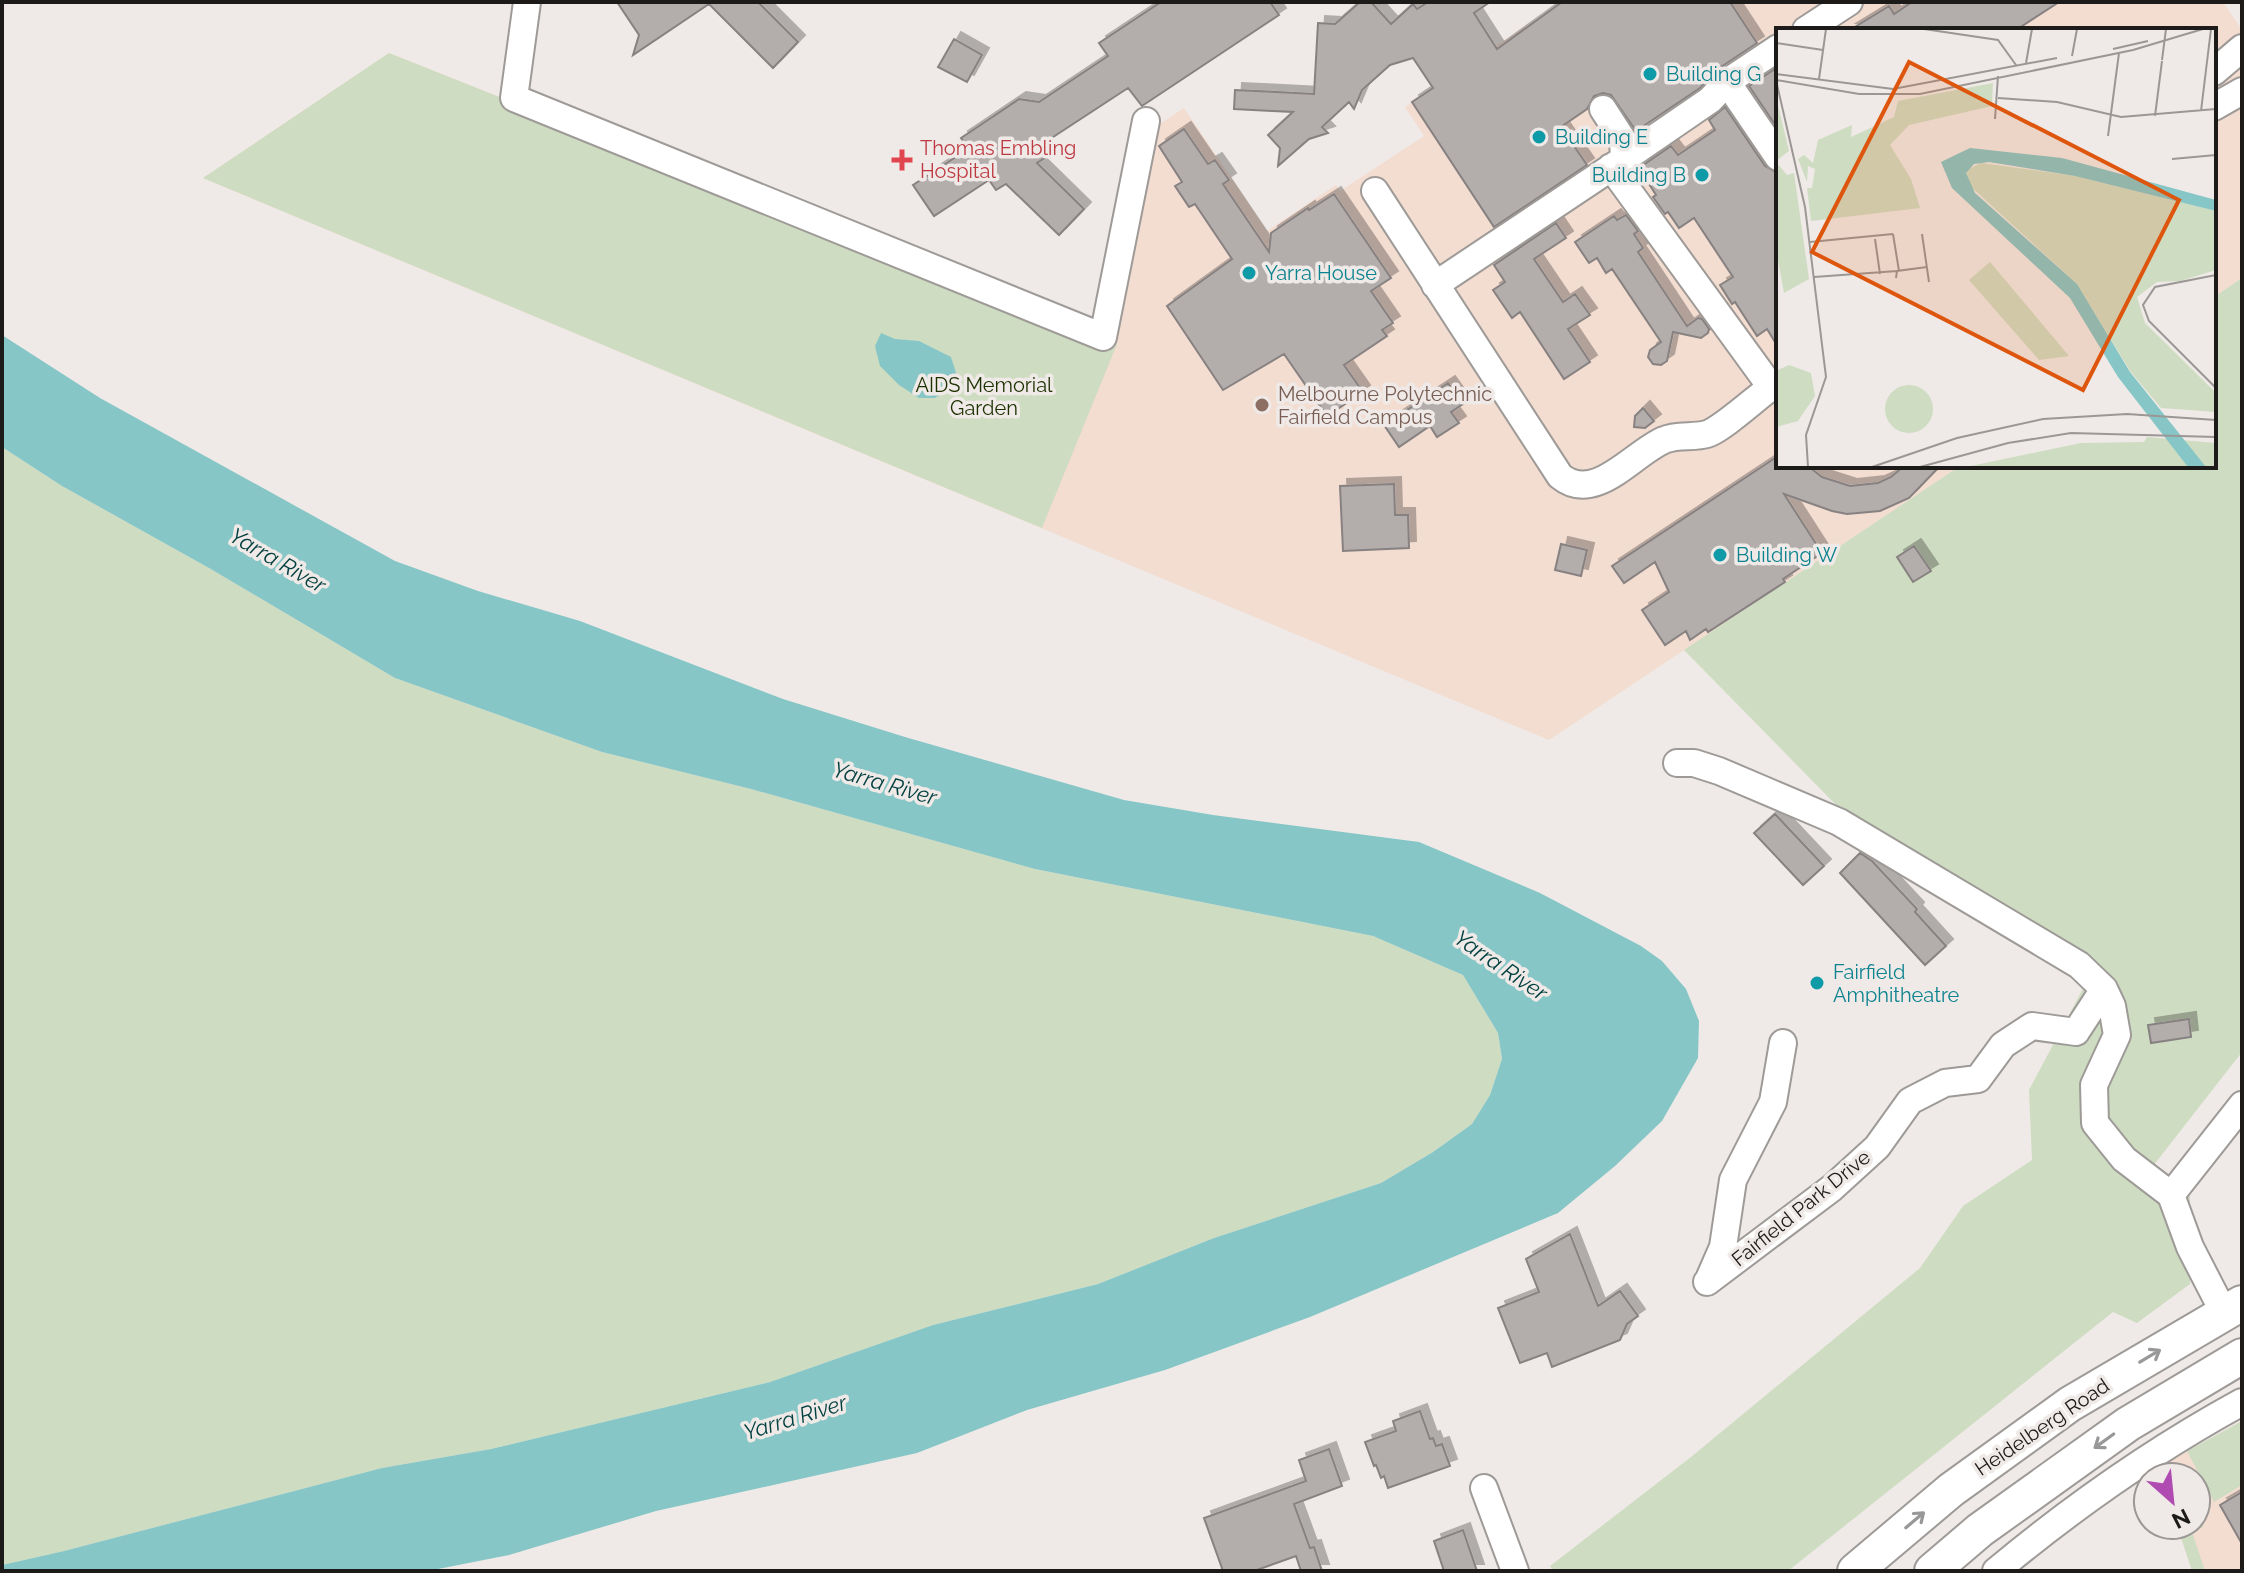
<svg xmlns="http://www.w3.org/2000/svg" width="2244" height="1573" viewBox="0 0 2244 1573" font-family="Raleway,sans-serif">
<defs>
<filter id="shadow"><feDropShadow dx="7" dy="-7" stdDeviation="0" flood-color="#0004"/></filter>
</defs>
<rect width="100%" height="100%" fill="#efeae7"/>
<path fill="#f3dcd0" d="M1562,2H2223L2242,30V278L2214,297V30H1778V466H1960L1549,740L203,178L389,53L1117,343L1151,130L1184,108L1267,231L1336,185L1340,191L1424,136L1405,107Z
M2242,1421V1571H2192L2177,1525H2196V1477H2161L2158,1468Z"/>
<path fill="#cedcc1" d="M389,53L1117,344L1042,528L203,178Z
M2242,278V1052L2153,1166L2190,1196V1284L2137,1323L2113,1312L1788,1571H1553L1550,1566L1691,1457L1920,1268L1963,1206L2032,1160L2029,1090L2095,966L1841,810L1684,650L1960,466H2214V297Z
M2,447L62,486L209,568L395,678L602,752L751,789L1035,869L1373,936L1463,975L1498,1033L1502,1060L1490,1095L1472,1124L1433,1152L1381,1183L1214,1238L1098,1284L933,1325L770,1382L491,1449L382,1468L64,1551L2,1565Z
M2242,1421V1485L2214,1502L2187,1451Z
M2196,1514L2203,1527L2192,1532L2205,1571H2192L2177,1525H2196Z"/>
<path fill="#86c6c6" d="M881,333L895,339L919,341L951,357L957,376L952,388L935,398H919L899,385L880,366L875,346Z
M2,335L100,398L395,561L478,591L580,621L783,699L905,737L1124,800L1213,815L1419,842L1540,893L1641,946L1662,961L1686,989L1699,1021L1698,1058L1662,1121L1615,1166L1558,1213L1310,1317L1165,1370L1027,1410L917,1453L656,1511L509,1555L428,1571H2V1565L64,1551L382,1468L491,1449L770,1382L933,1325L1098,1284L1214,1238L1381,1183L1433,1152L1472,1124L1490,1095L1502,1059L1498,1033L1463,975L1373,936L1035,869L751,789L602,752L395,678L209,568L62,486L2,447Z"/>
<path fill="#b3aeac" stroke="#878281" stroke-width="2" filter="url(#shadow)" d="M617,2H758L798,42L773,68L709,4L633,55L639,35Z
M1161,2H1270L1279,15L1142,106L1128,88L1041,145L1048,156L1037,163L1084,209L1059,235L1006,184L996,190L989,180L934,216L913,185L968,149L961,138L1019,99L1039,102L1108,56L1099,43Z
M1360,2H1371L1391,24L1413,4L1417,9L1428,2H1490L1474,13L1497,49L1562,2H1730L1757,43L1718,69L1700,88L1636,131L1611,95L1603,93L1594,96L1587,109L1561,127L1587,165L1494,227L1412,102L1433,88L1413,58L1390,65L1362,90L1354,109L1349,102L1322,127L1328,133L1309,139L1278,166L1280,148L1268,135L1293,112L1234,109L1235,90L1314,94L1318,23L1335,24Z
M1912,2H2059L2016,30H1850L1889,6L1894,14Z
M954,39L982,55L967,82L938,67Z
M1775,69L1778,73V129L1749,86Z
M1725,107L1765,166L1778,173V347L1767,329L1757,336L1735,302L1732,304L1720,285L1733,277L1694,218L1679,228L1668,212L1665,214L1653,197L1656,195L1639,168L1671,146L1678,155L1715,130L1709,120Z
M1184,129L1208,164L1215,160L1229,180L1223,184L1269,252L1271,233L1308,208L1309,210L1334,194L1391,278L1371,291L1393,323L1382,330L1387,336L1344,365L1363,392L1327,416L1284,354L1223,390L1167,306L1232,259L1195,204L1189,207L1175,186L1182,182L1159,146Z
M1626,215L1638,231L1634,234L1643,248L1638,252L1687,326L1698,318L1702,319L1709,329L1708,333L1701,338L1673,332L1667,361L1661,365L1653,364L1648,357L1650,350L1661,342L1612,269L1606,273L1597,258L1589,263L1575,242L1614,216L1617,220Z
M1556,223L1566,238L1534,259L1563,302L1575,294L1590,315L1568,329L1590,362L1564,379L1520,312L1512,318L1493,290L1505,282L1494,265Z
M1448,383L1463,404L1451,412L1459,423L1437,437L1430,426L1399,447L1384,425Z
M1643,408L1654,421L1645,428L1634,427L1635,416Z
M1778,456V466H1808L1822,477L1850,486L1878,483L1891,477L1904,466H1940L1909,498L1880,511L1847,514L1832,511L1784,494L1822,553L1783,579L1785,582L1708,632L1706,629L1690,640L1686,631L1665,645L1642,610L1669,592L1655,562L1624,583L1612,566Z
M1394,484L1395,515H1408L1409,548L1343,551L1340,486Z
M1561,544L1587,550L1581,576L1555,570Z
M1914,546L1931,571L1913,582L1897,557Z
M1775,814L1824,866L1803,885L1754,833Z
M1860,853L1872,861L1917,909L1915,912L1946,946L1925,965L1840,873Z
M2189,1019L2191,1037L2151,1043L2148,1025Z
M1570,1234L1598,1306L1620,1291L1638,1316L1627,1324L1620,1340L1552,1367L1547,1353L1520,1363L1498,1308L1539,1292L1526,1259Z
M1420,1411L1430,1439L1433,1438L1436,1446L1442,1444L1450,1466L1388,1488L1384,1476L1381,1478L1376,1465L1374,1466L1365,1442L1396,1431L1393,1421Z
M1329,1449L1342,1486L1294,1504L1310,1548L1314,1547L1322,1571H1301L1296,1556L1254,1571H1223L1204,1518L1306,1481L1299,1460Z
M2242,1492V1544L2220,1505Z
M1463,1530L1477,1571H1444L1434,1541Z"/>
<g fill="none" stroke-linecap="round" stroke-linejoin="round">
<g stroke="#9e9a97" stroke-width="30">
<path id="minor" d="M527,2L514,98L1103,337L1146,121
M1806,30L1849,2
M2214,72L2242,48
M1727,82L1778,157
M2214,107L2242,91
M1624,159L1710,100L1727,82L1778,48
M1611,167L1771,387
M1375,191L1560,476C1595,505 1633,453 1664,440C1677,434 1694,438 1707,434C1723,429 1760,394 1778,382
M1435,285L1624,159L1623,140L1603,109
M1677,763H1694L1719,771L1839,822L2079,965L2104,989L2112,1006L2117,1035L2094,1085L2095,1123L2124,1159L2171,1195L2190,1247L2224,1313
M2076,1032L2104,989
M2171,1195L2242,1105
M1709,1279L1723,1247L1733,1180L1773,1102L1783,1043
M1707,1282L1832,1188L1877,1147L1910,1101L1945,1083L1978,1079L2003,1045L2032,1026L2076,1032
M1484,1488L1515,1571
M1996,1571C2073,1507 2154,1450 2242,1402"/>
</g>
<g stroke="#9e9a97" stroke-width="38">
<path id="major" d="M1855,1571L1951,1490L2070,1404L2242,1303
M1932,1571L1980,1530L2128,1424L2242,1356"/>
</g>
<use href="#minor" stroke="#fff" stroke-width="26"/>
<use href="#major" stroke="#fff" stroke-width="34"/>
</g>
<defs><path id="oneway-shaft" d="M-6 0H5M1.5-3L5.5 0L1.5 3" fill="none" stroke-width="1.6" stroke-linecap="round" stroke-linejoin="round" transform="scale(2)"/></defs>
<g stroke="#999898">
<use href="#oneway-shaft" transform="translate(2150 1356) rotate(-31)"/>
<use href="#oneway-shaft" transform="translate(2104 1441) rotate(144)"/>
<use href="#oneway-shaft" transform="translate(1915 1520) rotate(-40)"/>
</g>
<g fill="#0f9aa8" stroke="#efeae7" stroke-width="3">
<circle cx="1650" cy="74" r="8"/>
<circle cx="1539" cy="137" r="8"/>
<circle cx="1702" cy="175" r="8"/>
<circle cx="1249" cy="273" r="8"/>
<circle cx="1720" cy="555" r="8"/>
<circle cx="1817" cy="983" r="8"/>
</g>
<path fill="#e0444e" stroke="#efeae7" stroke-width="3" d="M898 148h8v8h8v8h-8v8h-8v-8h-8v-8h8z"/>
<circle fill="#8d6e63" stroke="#efeae7" stroke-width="3" cx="1262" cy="405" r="8"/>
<g text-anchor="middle" stroke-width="7" stroke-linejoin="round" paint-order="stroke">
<g font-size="20" fill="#0d838f" stroke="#efeae7" text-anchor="start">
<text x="1666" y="81">Building G</text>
<text x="1555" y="144">Building E</text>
<text x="1686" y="182" text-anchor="end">Building B</text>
<text x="1265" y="280">Yarra House</text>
<text x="1736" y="562">Building W</text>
<text x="1833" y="979">Fairfield<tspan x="1833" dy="23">Amphitheatre</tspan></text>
</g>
<g font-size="20" fill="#be3a42" stroke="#efeae7" text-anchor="start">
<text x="920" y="155">Thomas Embling<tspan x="920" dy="23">Hospital</tspan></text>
</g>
<g font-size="20" fill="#1d3100" stroke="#efeae7">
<text x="984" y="392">AIDS Memorial<tspan x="984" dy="23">Garden</tspan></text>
</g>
<g font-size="20" fill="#785e54" stroke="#efeae7" text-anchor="start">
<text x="1278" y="401">Melbourne Polytechnic<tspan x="1278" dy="23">Fairfield Campus</tspan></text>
</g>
<g font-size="20" fill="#1d1b1a" stroke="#efeae7">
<text transform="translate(1801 1208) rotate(-39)" y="7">Fairfield Park Drive</text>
<text transform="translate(2042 1427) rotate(-34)" y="7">Heidelberg Road</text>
</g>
<g font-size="22" font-style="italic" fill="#003f3f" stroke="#efeae7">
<text transform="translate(278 560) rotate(30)" y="8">Yarra River</text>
<text transform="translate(885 783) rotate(16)" y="8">Yarra River</text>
<text transform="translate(1501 965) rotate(34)" y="8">Yarra River</text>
<text transform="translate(795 1417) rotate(-17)" y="8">Yarra River</text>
</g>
</g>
<g transform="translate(1776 28)">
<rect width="440" height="440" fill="#efeae7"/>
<path d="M217,55L216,78L133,97L114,117L135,151L144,180L35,193L31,160H36L39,141L32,138L31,154L22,131L28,127L37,135L42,112L76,97L75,109L118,89L122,73ZM0,69L13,123L0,133ZM0,134L11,147L18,145L33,251L8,265L0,222ZM205,135L299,148L440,183V242L404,253L381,254L361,269L369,295L439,364L440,384L385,380L354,343L301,256L190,154L191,142ZM214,234L293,328L263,332L193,252ZM13,337L35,345L39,368L22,393L0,399V343ZM109 381a24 24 0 1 1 48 0a24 24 0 1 1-48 0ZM371,409L440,415V439H190L305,415L368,414Z" fill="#cedcc1"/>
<path d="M194,120L286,130L440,172V183L299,148L213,134L198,136L190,145L199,165L301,256L354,344L430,439H412L342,349L294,270L176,160L165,134Z" fill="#86c6c6"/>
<path fill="none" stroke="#9b9795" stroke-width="2" d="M148,1L222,12L240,37M0,15L47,22M337,21L372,13M296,28L301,1M386,32L390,1M250,35L256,1M0,46L117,61L281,30M43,51L50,1M0,52L29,179L50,349L30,407L32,439M0,52L83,66H144L357,22L427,1M222,70L281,74L345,89L440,81M425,83L435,1M379,88L386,33M219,91L222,48M332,108L343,25M396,131L440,127M117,206L123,243M146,206L153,254M99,211L104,246M34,214L117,206M440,247L379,259L367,277L373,293L440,360M38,249L121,243M120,250L121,243L151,239M96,439L181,410L267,391L351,386L440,392M144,439L232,415L295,405L440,409"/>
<path fill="#de560d" fill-opacity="0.15" stroke="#de560d" stroke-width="4" d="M133,34L403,172L307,362L36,224Z"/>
<rect width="440" height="440" fill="none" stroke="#1d1b1a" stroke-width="4"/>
</g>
<rect width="2244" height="1573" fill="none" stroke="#1d1b1a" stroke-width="8"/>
<g transform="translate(2172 1501) rotate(153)"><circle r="38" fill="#efeae7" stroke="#9b9795" stroke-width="2"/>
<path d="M0-6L14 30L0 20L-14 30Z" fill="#b04bb1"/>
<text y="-12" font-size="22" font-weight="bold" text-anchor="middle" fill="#1d1b1a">N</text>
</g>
</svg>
